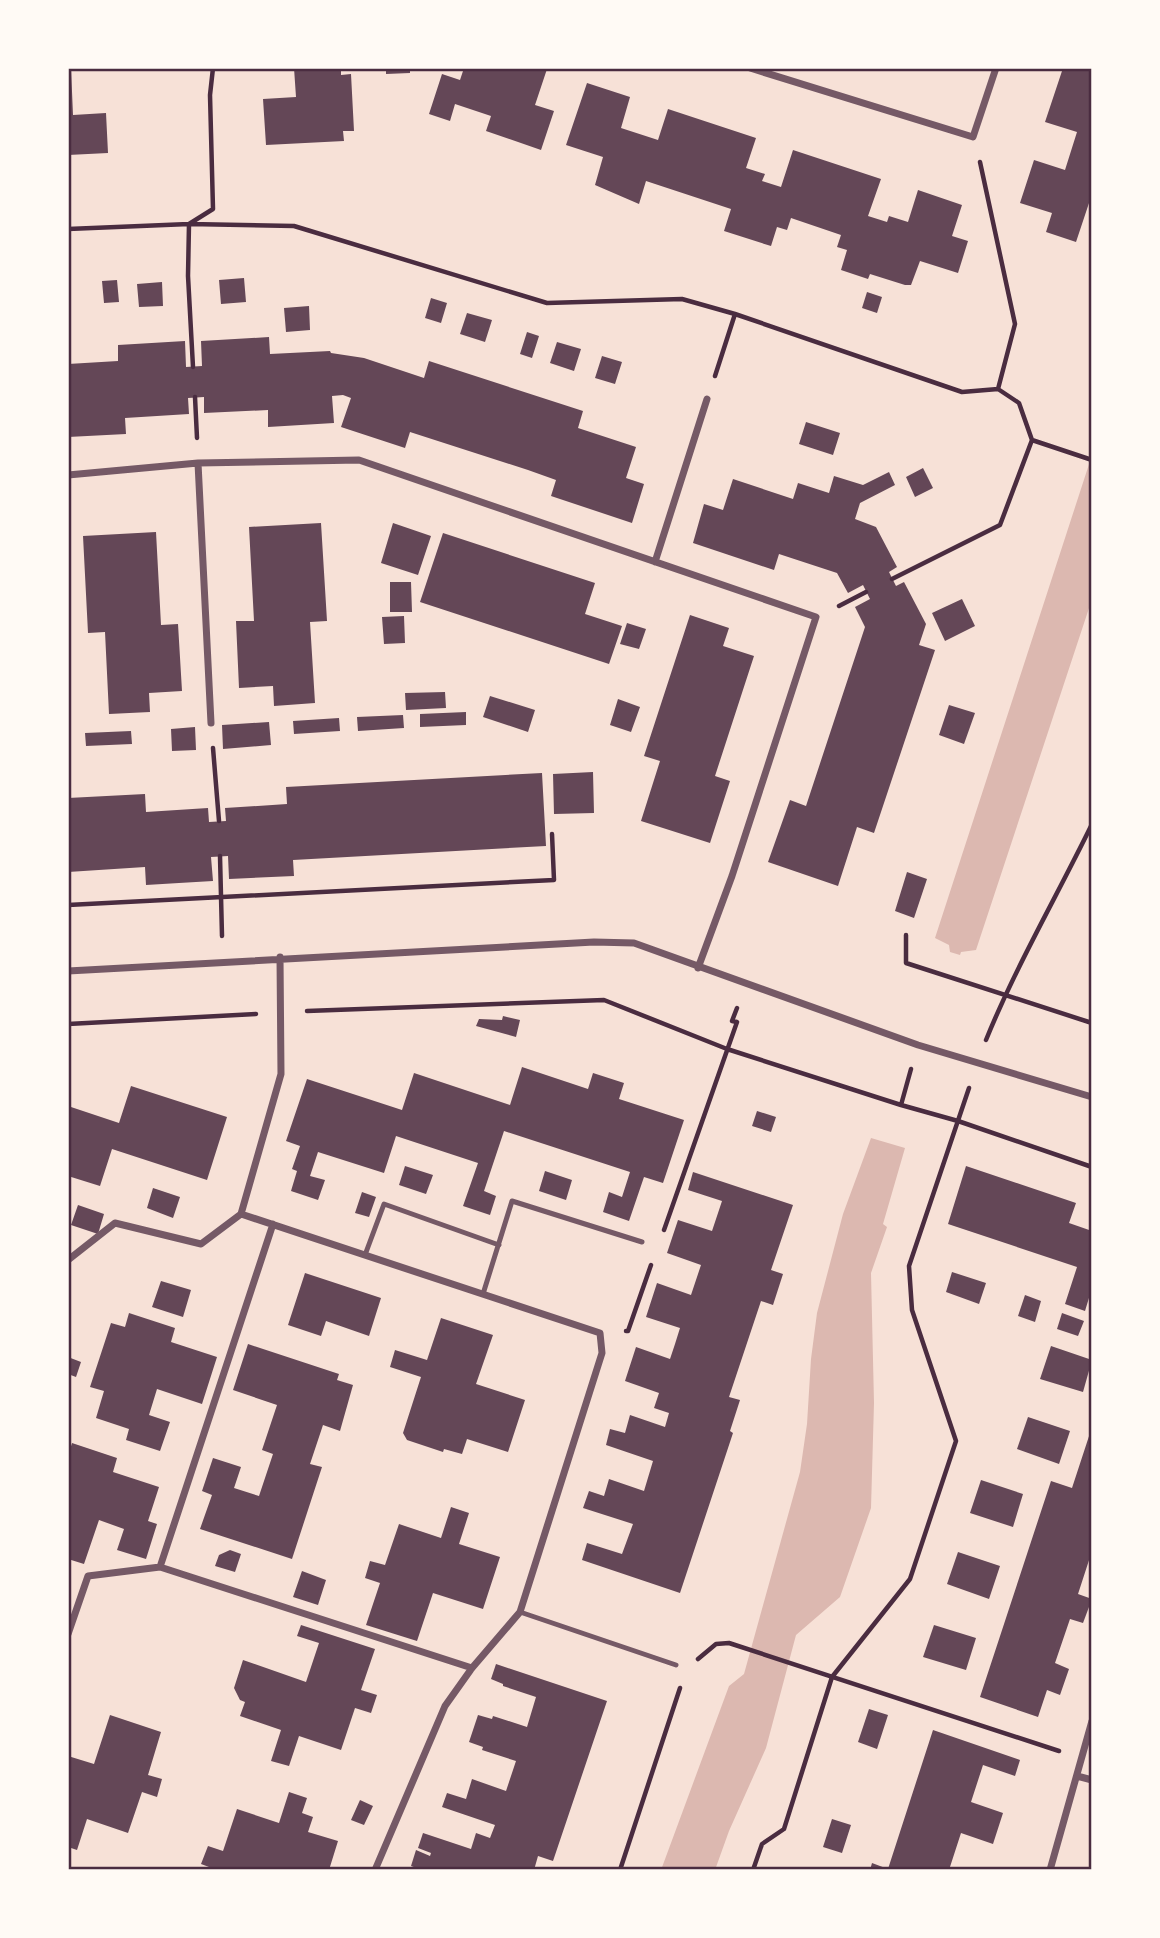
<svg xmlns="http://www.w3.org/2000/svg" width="1160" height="1938" viewBox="0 0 1160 1938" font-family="Bitter,serif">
<rect width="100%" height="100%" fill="#f7e1d7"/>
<path fill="#dcb8b0" d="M1092,455V599L976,950L961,952L960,955L950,952L949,945L935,938Z
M871,1138L905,1148L883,1224L887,1227L871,1273L874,1403L871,1508L840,1597L796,1635L766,1748L729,1831L715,1870H661L729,1686L744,1674L800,1472L807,1424L811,1359L817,1313L843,1214Z"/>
<path fill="#644757" d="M68,68H71L73,115L106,113L108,153L68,155Z
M294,68H341V75L351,74L354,131H343L344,141L266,145L263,99L296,97Z
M386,68H410V73L386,74Z
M464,68L547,69L535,105L554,111L541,150L486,131L491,116L455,104L450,121L429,114L442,74L460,80Z
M1063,68H1092V194L1076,242L1046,232L1052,213L1020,203L1034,160L1065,170L1077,132L1045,122Z
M587,83L630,97L621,128L658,140L668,109L756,138L746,168L765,174L762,181L781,187L793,150L881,179L868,216L887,222L889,216L908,222L918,190L962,205L952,236L968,241L958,273L920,261L911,285H905L870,274L868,279L841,270L847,250L837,247L841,235L791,218L787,230L777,227L771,246L724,231L731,209L646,181L639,204L595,185L603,157L566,145Z
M244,278L246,302L221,304L219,280Z
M117,280L119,302L104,303L102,281Z
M162,282L163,306L139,307L137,284Z
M867,292L882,297L877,313L862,308Z
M431,298L447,303L441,323L425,318Z
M309,306L310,330L286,332L284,308Z
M467,313L492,320L485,342L460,334Z
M527,332L539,336L532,358L520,354Z
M269,337L270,354L330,351L331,353L364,358L424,378L429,361L583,411L578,428L636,447L626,478L644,484L632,523L551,496L556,480L528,470L410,432L405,448L341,427L351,398L343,395L332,396L334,423L268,427V410L204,413V397L188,398L189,414L125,418L126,434L68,437V364L118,361V345L185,341L186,367L202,366L201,341Z
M557,342L581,349L574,371L550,363Z
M602,356L622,362L615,384L595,378Z
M806,422L840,433L833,455L799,444Z
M923,468L933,488L915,497L906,477Z
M889,472L895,485L860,503L855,519L876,527L897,567L889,572L896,586L904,582L926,624L919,645L935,650L874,833L857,827L838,886L768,862L790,800L806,806L865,627L855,607L870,599L863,585L848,593L837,573L779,554L774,570L693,543L704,504L723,510L733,479L793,499L798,483L829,493L834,476L863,485Z
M321,523L327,621L310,622L315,703L274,706L273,686L239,688L236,621H254L249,527Z
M393,523L431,536L418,575L381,563Z
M156,532L161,625L178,624L182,691L149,693L150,712L109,714L105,632L88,633L83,536Z
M443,533L595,583L585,614L622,626L609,664L420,602Z
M390,582H411L412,612H390Z
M962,599L975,626L945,641L932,613Z
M690,615L729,628L723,646L754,656L715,776L730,781L710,843L641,821L660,761L644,756Z
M404,616L405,643L384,644L382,617Z
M627,623L646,629L639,649L620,644Z
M445,692L446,708L406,710L405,693Z
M490,696L535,710L528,732L483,717Z
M618,699L640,707L631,732L610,725Z
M949,705L975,713L964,744L939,735Z
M466,712V725L420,727V714Z
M403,715L404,728L358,731L357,717Z
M339,718L340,731L294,734L293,721Z
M269,722L271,745L223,749L222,725Z
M195,727L196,750L172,751L171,729Z
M131,731L132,744L86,746L85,733Z
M593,772L594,813L554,814L553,774Z
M542,773L546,846L293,860L294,876L229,879L228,856L211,857L213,881L179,883L146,885L145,867L68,872V798L145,794L146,812L208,808L209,822L226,821L225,808L287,804L286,787Z
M907,872L927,879L914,918L895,911Z
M503,1016L520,1020L516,1037L476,1026L479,1019L502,1020Z
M522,1067L588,1089L593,1073L624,1083L619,1099L684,1120L663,1183L644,1177L629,1221L603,1212L609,1192L622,1197L630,1172L504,1131L484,1191L496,1196L490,1215L463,1206L478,1163L396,1136L384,1173L318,1152L310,1176L325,1180L318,1200L291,1191L297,1171L292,1169L300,1146L286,1141L307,1079L402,1110L414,1073L510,1105Z
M131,1086L227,1117L207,1180L112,1149L100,1186L68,1176V1106L119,1123Z
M757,1111L776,1117L771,1132L752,1126Z
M405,1166L433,1175L426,1194L399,1185Z
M966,1166L1076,1203L1069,1223L1092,1231V1288L1085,1311L1065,1304L1077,1267L948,1224Z
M545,1171L572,1180L566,1200L539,1191Z
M693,1172L793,1205L771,1270L783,1274L773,1305L761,1301L729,1397L740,1400L730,1431L733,1433L680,1593L582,1560L587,1543L622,1554L633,1524L583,1508L589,1491L604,1496L609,1479L644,1491L653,1461L606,1445L610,1429L625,1433L630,1415L665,1427L669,1413L654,1408L659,1393L625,1381L636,1347L670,1359L675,1344L680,1328L646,1317L657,1283L691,1295L701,1265L667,1253L678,1220L712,1231L722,1201L688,1190Z
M153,1188L180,1197L173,1218L147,1208Z
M362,1192L376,1197L369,1217L355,1213Z
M78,1205L104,1214L98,1234L71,1225Z
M952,1272L986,1283L979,1304L946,1292Z
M305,1273L381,1298L369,1336L326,1321L321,1336L288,1325Z
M161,1281L191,1290L183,1317L152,1307Z
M1025,1295L1041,1301L1035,1322L1018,1316Z
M129,1313L175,1328L171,1342L217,1357L202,1404L157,1389L149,1415L170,1422L160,1451L126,1440L129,1429L96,1418L104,1391L90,1387L111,1323L125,1327Z
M1062,1313L1084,1321L1078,1336L1057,1329Z
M441,1318L493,1335L476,1384L525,1400L508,1452L467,1439L462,1454L444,1449L443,1452L407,1440L403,1433L421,1377L390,1367L395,1350L427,1360Z
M248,1344L339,1374L337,1380L353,1385L340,1431L323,1425L310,1464L322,1467L292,1559L200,1529L212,1495L202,1491L213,1458L241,1467L234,1488L259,1496L273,1454L262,1450L277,1405L233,1390Z
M1051,1346L1092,1360L1083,1392L1040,1379Z
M68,1357L81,1362L76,1377L68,1374Z
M1028,1417L1070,1431L1059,1464L1017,1449Z
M1091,1430L1092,1551L1078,1594L1092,1599L1083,1623L1070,1619L1055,1663L1069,1669L1060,1695L1047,1690L1038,1717L980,1697L1051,1481L1072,1488Z
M72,1443L117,1458L113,1472L159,1487L148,1521L157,1524L146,1559L117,1550L124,1529L99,1520L84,1564L68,1559V1456Z
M981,1480L1023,1494L1013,1527L970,1513Z
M451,1507L469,1513L459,1544L500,1557L483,1609L433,1593L417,1641L366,1625L380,1583L365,1578L370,1561L385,1565L399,1524L441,1538Z
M230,1550L241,1554L235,1572L215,1566L219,1555Z
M958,1552L1000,1566L989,1599L947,1584Z
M302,1571L326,1580L318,1605L293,1597Z
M301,1625L375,1649L361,1690L377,1695L371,1713L355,1708L341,1750L299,1736L289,1766L271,1761L281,1730L240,1716L245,1702L240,1700L234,1688L243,1660L306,1682L319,1643L297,1636Z
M934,1625L976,1638L966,1670L923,1657Z
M496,1664L607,1701L553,1861L538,1856L534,1870H422L411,1866L416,1850L430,1856L431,1853L418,1848L423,1833L471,1849L476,1833L490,1838L495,1825L442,1807L447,1793L466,1799L472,1779L506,1791L516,1761L482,1750L483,1747L469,1742L478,1715L492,1719L493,1716L527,1727L536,1697L503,1686V1684L491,1679Z
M869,1709L888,1715L877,1749L858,1742Z
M110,1715L161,1732L148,1775L162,1779L157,1797L142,1792L128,1833L87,1819L77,1850L68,1847V1756L94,1764Z
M933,1730L1020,1760L1015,1776L983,1765L971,1802L1003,1813L993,1844L961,1833L949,1870H870L872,1863L888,1869Z
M289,1792L307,1798L302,1813L313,1817L308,1832L338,1841L329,1870H217L201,1864L208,1846L223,1851L237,1809L279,1823Z
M360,1800L373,1806L364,1825L351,1820Z
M832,1819L851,1825L842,1853L823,1847Z"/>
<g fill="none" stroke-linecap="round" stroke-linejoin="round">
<path stroke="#4a2c40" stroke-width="4.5" d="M980,162L1015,324L998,389
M68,229L189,224L294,226L547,303L682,299L735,314L962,392L998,389L1019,403L1032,440L1092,460
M193,367L188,276L189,224L213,209L210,95L213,68
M715,376L735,314
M195,397L197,438
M892,579L1000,525L1032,440
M839,606L866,592
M213,748L219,821
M220,856L222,936
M68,905L554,880L552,834
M906,935V963L1092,1023
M307,1011L604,1000L727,1049L901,1105L958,1121L1092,1167
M68,1024L256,1014
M986,1040C1016,966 1057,896 1092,824
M901,1105L911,1069
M664,1230L737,1022L732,1021L737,1008
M626,1331H628L651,1265
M698,1659L716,1644L729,1643L1059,1751
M620,1870L680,1688
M753,1870L762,1844L784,1829L832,1677L910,1579L956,1441L912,1310L909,1266L969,1088"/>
<path stroke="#755966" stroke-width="5" d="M365,1255L384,1204L499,1245
M483,1294L512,1201L642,1242
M520,1612L676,1665"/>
<path stroke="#755966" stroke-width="7" d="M750,68L973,137L996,68
M198,463L211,723
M68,475L198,463L359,460L816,617L732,876L698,968
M655,562L707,399
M280,957L281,1074L241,1214L600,1333L602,1353L520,1612L472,1668L445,1706L375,1870
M68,971L594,942L634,943L918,1045L1092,1097
M68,1260L115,1223L201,1244L241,1214
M160,1567L472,1668
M68,1634L88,1576L160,1567L273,1224
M1077,1776L1092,1780
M1050,1870L1092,1721"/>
</g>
<rect width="1160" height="1938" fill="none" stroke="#fffaf5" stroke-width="140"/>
<rect x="70" y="70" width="1020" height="1798" fill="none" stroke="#4a2c40" stroke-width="2.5"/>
</svg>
